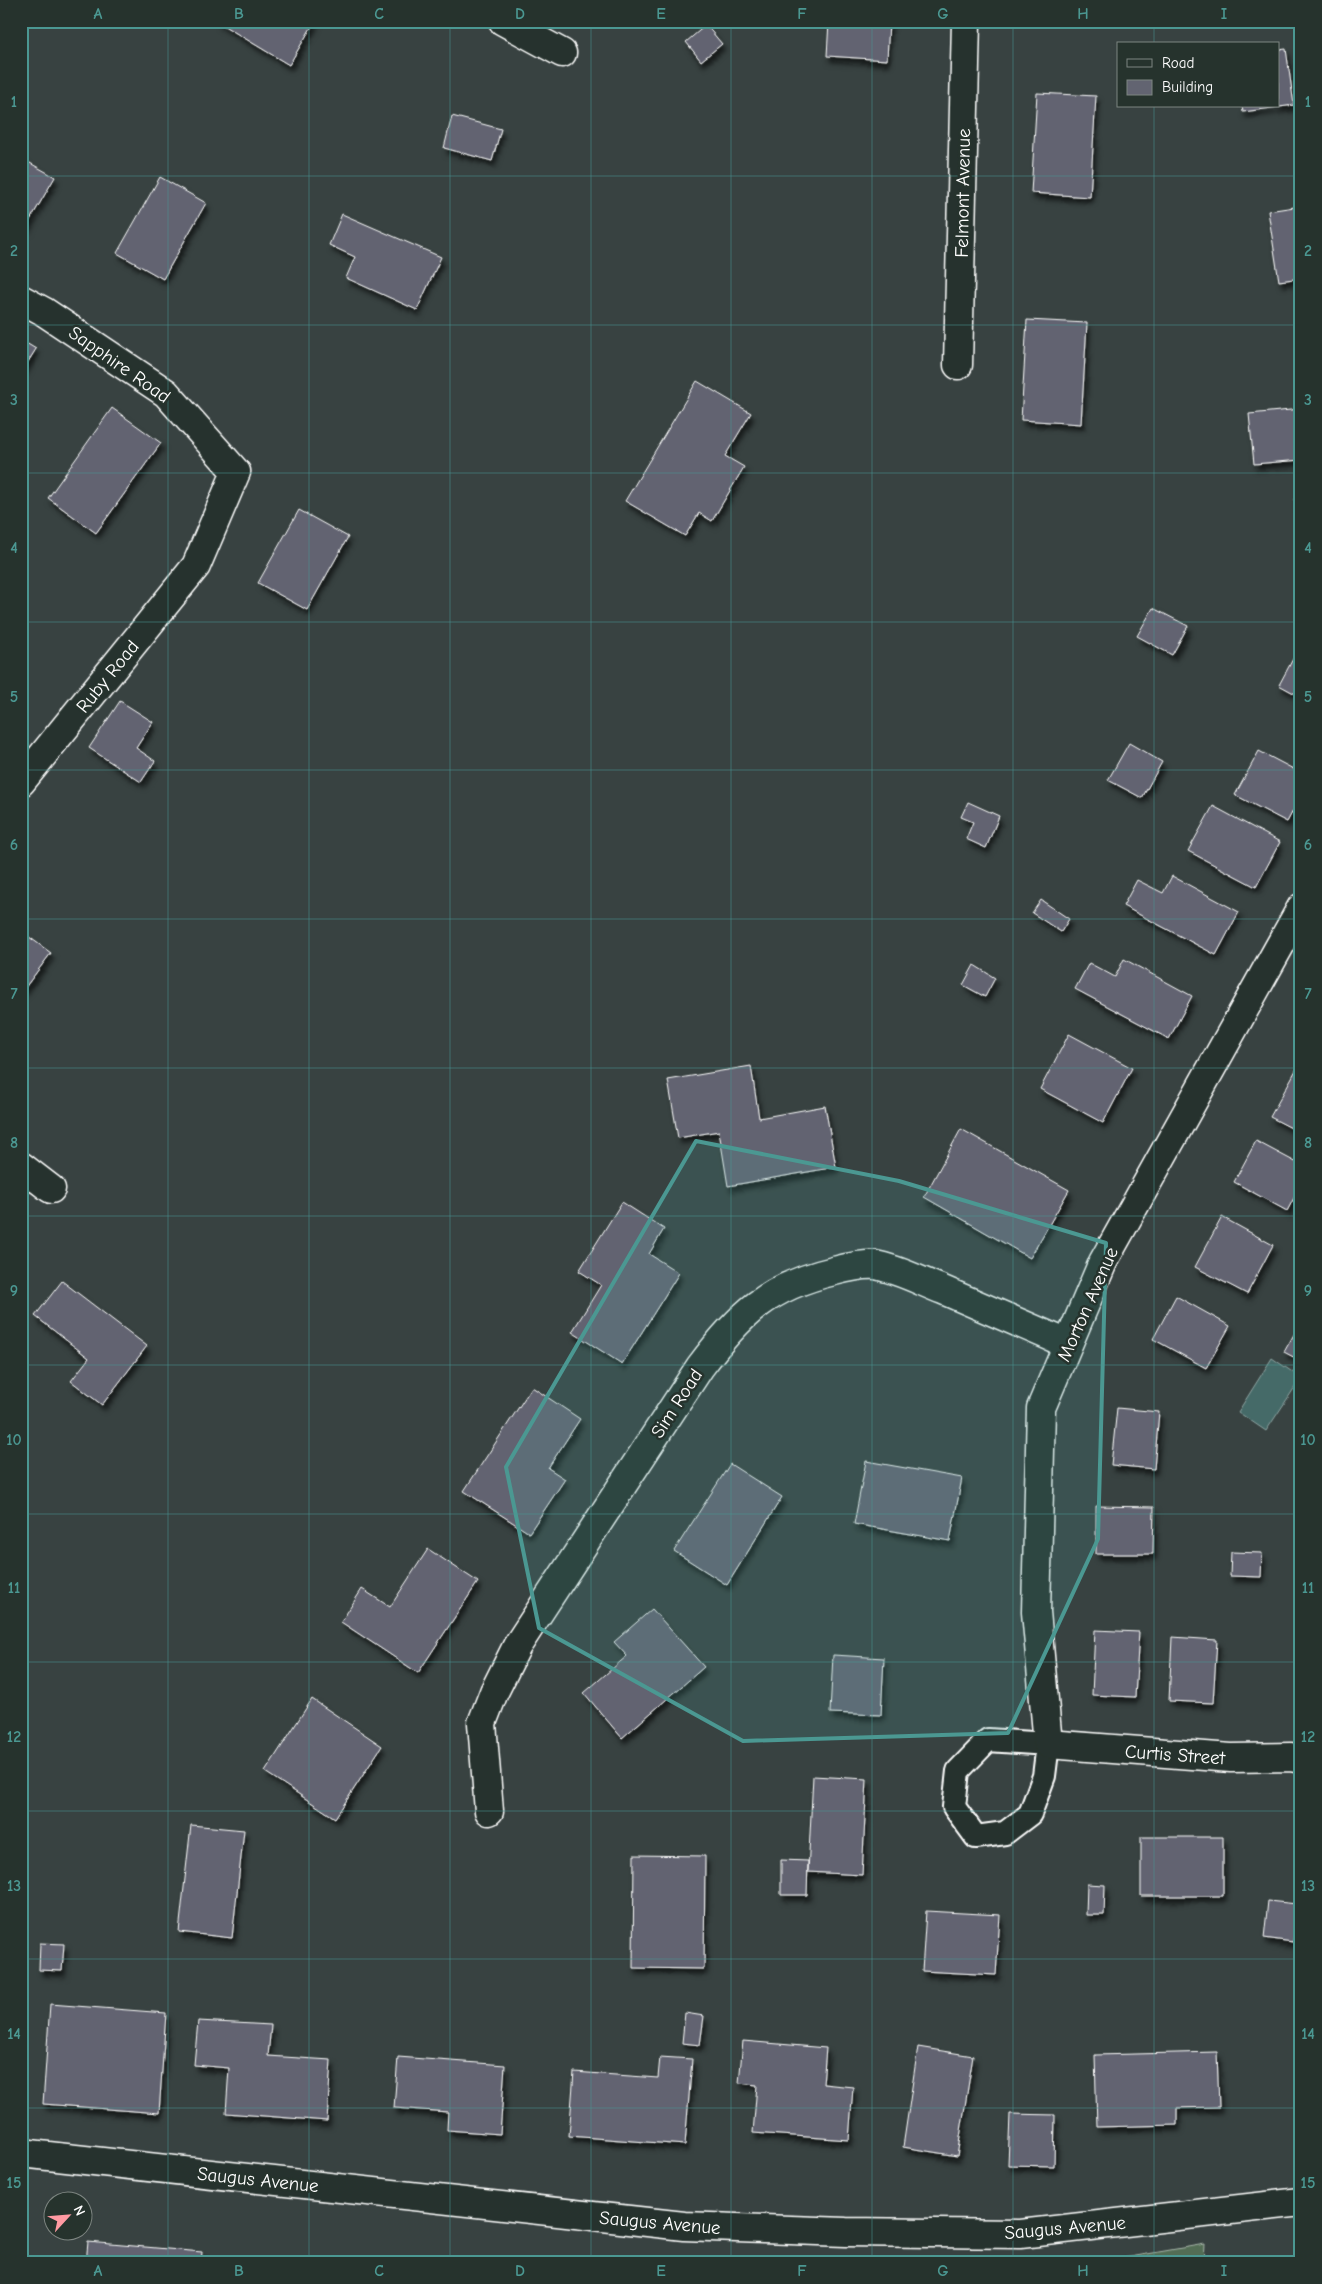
<svg xmlns="http://www.w3.org/2000/svg" width="1322" height="2284" viewBox="0 0 1322 2284" font-family="'Comic Neue',sans-serif">
<defs>
<filter id="shadow"><feDropShadow dx="3" dy="5.5" stdDeviation="2.5" flood-color="#0009"/></filter>
</defs>
<rect width="100%" height="100%" fill="#384241"/>
<filter id="ink" filterUnits="userSpaceOnUse"><feTurbulence type="fractalNoise" baseFrequency=".02" numOctaves="2"/><feDisplacementMap in="SourceGraphic" scale="10" xChannelSelector="R" yChannelSelector="G"/><feConvolveMatrix kernelMatrix="1 2 1 2 8 2 1 2 1" color-interpolation-filters="sRGB"/></filter>
<g filter="url(#ink)">
<path fill="#526d54" stroke="#a8b6aa" d="M1205,2244L1204,2263H1070L1130,2257Z"/>
<path fill="#456a68" stroke="#8fa6a4" d="M1272,1358L1301,1378L1266,1431L1238,1412Z"/>
<path fill="#626471" stroke="#fff" filter="url(#shadow)" d="M216,21H315L289,65Z
M829,21H889L887,60L827,56Z
M706,25L722,44L701,61L686,42Z
M1286,49L1294,105L1243,112L1242,106H1278V50Z
M1037,93L1096,96L1090,197L1031,193Z
M452,116L501,129L492,161L444,148Z
M21,158L55,177L26,227L21,224Z
M160,177L206,203L163,279L117,253Z
M1301,206V278L1279,281L1268,211Z
M342,214L441,257L417,310L346,278L355,257L329,245Z
M1027,320L1087,323L1081,424L1021,420Z
M21,340L36,349L21,373Z
M697,381L751,413L725,456L744,467L712,521L699,513L685,536L625,501Z
M112,408L161,443L96,533L48,498Z
M1301,409V460L1254,464L1249,414Z
M1295,499H1301V554H1298Z
M299,510L348,537L307,610L258,583Z
M1153,608L1188,626L1172,655L1137,636Z
M1294,657L1301,660V697L1279,685Z
M120,701L153,722L136,748L155,761L141,782L89,748Z
M1129,743L1162,762L1142,798L1108,780Z
M1259,751L1301,773V796L1287,822L1235,795Z
M968,802L999,816L986,848L966,839L973,822L961,817Z
M1213,806L1280,842L1256,887L1188,851Z
M1172,876L1239,912L1216,955L1123,906L1137,880L1163,893Z
M1041,900L1069,919L1061,932L1032,913Z
M21,931L51,953L21,993Z
M1124,959L1192,996L1169,1039L1075,989L1089,963L1115,977Z
M974,965L995,978L985,997L963,985Z
M1069,1034L1132,1068L1103,1123L1040,1089Z
M751,1066L759,1118L825,1106L836,1167L728,1186L719,1131L678,1138L668,1080Z
M1296,1070L1301,1073V1133L1270,1117Z
M961,1129L1069,1190L1030,1258L924,1197Z
M1256,1141L1301,1165V1185L1287,1211L1234,1182Z
M622,1202L664,1229L649,1254L679,1273L622,1364L572,1332L601,1285L579,1271Z
M1222,1217L1273,1245L1247,1294L1195,1267Z
M62,1281L147,1346L102,1405L71,1381L89,1358L35,1316Z
M1176,1296L1230,1326L1206,1368L1153,1339Z
M1301,1322V1361L1284,1352Z
M532,1387L580,1419L548,1468L565,1479L529,1533L464,1491Z
M1117,1408L1159,1412L1154,1469L1111,1465Z
M866,1461L962,1478L950,1541L854,1524Z
M730,1464L782,1497L727,1585L674,1551Z
M1096,1506L1154,1507L1153,1554H1096Z
M428,1549L478,1582L418,1673L341,1622L362,1589L390,1607Z
M1231,1552L1262,1553L1261,1577L1230,1576Z
M652,1609L704,1667L622,1738L584,1693L627,1656L614,1642Z
M1095,1630L1139,1632L1135,1697L1092,1695Z
M1172,1637L1217,1640L1213,1703L1169,1701Z
M833,1655L884,1658L881,1715L830,1713Z
M312,1699L382,1746L335,1818L265,1772Z
M813,1776L867,1779L862,1875L808,1872Z
M191,1825L244,1830L232,1938L179,1932Z
M1141,1837H1223V1896H1141Z
M634,1855L705,1856L704,1969L633,1968Z
M781,1860L808,1861L807,1895H781Z
M1087,1884L1105,1885L1104,1915H1086Z
M1268,1901L1297,1904L1293,1942L1264,1938Z
M926,1911L1000,1915L996,1975L922,1971Z
M40,1943L64,1944L62,1971L39,1970Z
M50,2004L166,2013L159,2113L43,2104Z
M685,2013L704,2016L700,2045L682,2043Z
M198,2021L271,2025L268,2056L331,2060L327,2121L226,2113L229,2068L194,2065Z
M743,2041L826,2048L823,2084L853,2087L849,2140L753,2133L757,2085L739,2083Z
M918,2047L973,2056L957,2156L903,2147Z
M1217,2052L1219,2107L1177,2108V2125L1097,2127L1095,2055Z
M398,2057L505,2065L500,2134L447,2130L448,2112L394,2108Z
M660,2057L692,2059L685,2145L569,2136L574,2072L658,2078Z
M1010,2114L1055,2115L1054,2166L1008,2165Z
M88,2242L202,2252L201,2263H86Z"/>
<g fill="none" stroke-linecap="round" stroke-linejoin="round">
<g stroke="#fff" stroke-width="26">
<path id="service" d="M988,1740L1048,1744L1044,1776L1030,1814L1005,1833L976,1837L954,1807L958,1771Z"/>
</g>
<g stroke="#fff" stroke-width="31">
<path id="minor" d="M503,21L562,53
M21,299L43,311L166,393L236,472L196,566L21,782
M958,365L966,21
M1301,908L1103,1262L1041,1408L1036,1612L1048,1744L1231,1758L1291,1757L1301,1759
M21,1166L51,1189
M489,1811L482,1723L494,1692L517,1646L700,1367C739,1315 768,1286 834,1271C846,1268 863,1264 875,1265C898,1269 922,1282 943,1290C984,1308 1026,1326 1068,1344
M21,2153L684,2226L846,2232L1020,2234L1301,2202"/>
</g>
<use href="#service" stroke="#26332d" stroke-width="22"/>
<use href="#minor" stroke="#26332d" stroke-width="28"/>
</g>
</g>
<path fill="#4b9892" fill-opacity="0.2" stroke="#4b9892" stroke-width="4" stroke-linejoin="round" d="M696,1141L899,1181L1106,1243L1098,1539L1008,1733L743,1741L539,1628L506,1467Z"/>
<path fill="none" stroke="#4b9892" stroke-width="1" stroke-opacity="0.55" d="M168,21V2263M309,21V2263M450,21V2263M591,21V2263M731,21V2263M872,21V2263M1013,21V2263M1154,21V44M1154,106V2263M21,176H1301M21,325H1301M21,473H1301M21,622H1301M21,770H1301M21,919H1301M21,1068H1301M21,1216H1301M21,1365H1301M21,1514H1301M21,1662H1301M21,1811H1301M21,1959H1301M21,2108H1301"/>
<g text-anchor="middle" stroke-width="5" stroke-linejoin="round" paint-order="stroke">
<g font-size="19" fill="#fff" stroke="#26332d">
<text transform="translate(962 193) rotate(-89)" y="7">Felmont Avenue</text>
<text transform="translate(120 364) rotate(35)" y="7">Sapphire Road</text>
<text transform="translate(107 676) rotate(-51)" y="7">Ruby Road</text>
<text transform="translate(1087 1304) rotate(-66)" y="7">Morton Avenue</text>
<text transform="translate(676 1403) rotate(-57)" y="7">Sim Road</text>
<text transform="translate(1175 1754) rotate(4)" y="7">Curtis Street</text>
<text transform="translate(258 2179) rotate(6)" y="7">Saugus Avenue</text>
<text transform="translate(660 2222) rotate(5)" y="7">Saugus Avenue</text>
<text transform="translate(1065 2227) rotate(-5)" y="7">Saugus Avenue</text>
</g>
</g>
<rect width="1322" height="2284" fill="none" stroke="#26332d" stroke-width="55"/>
<rect x="1117" y="42" width="162" height="65" fill="#26332d" stroke="#7d8581"/>
<rect x="1127" y="59" width="25" height="8" fill="#26332d" stroke="#7d8581"/>
<text x="1162" y="68" font-size="15" fill="#ffffff">Road</text>
<rect x="1127" y="80" width="25" height="15" fill="#626471" stroke="#7d8581"/>
<text x="1162" y="92" font-size="15" fill="#ffffff">Building</text>
<g transform="translate(68 2216) rotate(64)"><circle r="24" fill="#26332d" stroke="#7d8581"/>
<path d="M0-4L9 19L0 12L-9 19Z" fill="#ff9aa2"/>
<text y="-8" font-size="14" font-weight="bold" text-anchor="middle" fill="#ffffff">N</text>
</g>
<rect x="28" y="28" width="1266" height="2228" fill="none" stroke="#4b9892" stroke-width="2"/>
<g font-size="16" text-anchor="middle" font-weight="bold" fill="#4b9892">
<text x="98" y="19">A</text>
<text x="239" y="19">B</text>
<text x="379" y="19">C</text>
<text x="520" y="19">D</text>
<text x="661" y="19">E</text>
<text x="802" y="19">F</text>
<text x="943" y="19">G</text>
<text x="1083" y="19">H</text>
<text x="1224" y="19">I</text>
<text x="14" y="107">1</text>
<text x="1308" y="107">1</text>
<text x="14" y="256">2</text>
<text x="1308" y="256">2</text>
<text x="14" y="405">3</text>
<text x="1308" y="405">3</text>
<text x="14" y="553">4</text>
<text x="1308" y="553">4</text>
<text x="14" y="702">5</text>
<text x="1308" y="702">5</text>
<text x="14" y="850">6</text>
<text x="1308" y="850">6</text>
<text x="14" y="999">7</text>
<text x="1308" y="999">7</text>
<text x="14" y="1148">8</text>
<text x="1308" y="1148">8</text>
<text x="14" y="1296">9</text>
<text x="1308" y="1296">9</text>
<text x="14" y="1445">10</text>
<text x="1308" y="1445">10</text>
<text x="14" y="1593">11</text>
<text x="1308" y="1593">11</text>
<text x="14" y="1742">12</text>
<text x="1308" y="1742">12</text>
<text x="14" y="1891">13</text>
<text x="1308" y="1891">13</text>
<text x="14" y="2039">14</text>
<text x="1308" y="2039">14</text>
<text x="14" y="2188">15</text>
<text x="1308" y="2188">15</text>
<text x="98" y="2276">A</text>
<text x="239" y="2276">B</text>
<text x="379" y="2276">C</text>
<text x="520" y="2276">D</text>
<text x="661" y="2276">E</text>
<text x="802" y="2276">F</text>
<text x="943" y="2276">G</text>
<text x="1083" y="2276">H</text>
<text x="1224" y="2276">I</text>
</g>
</svg>
